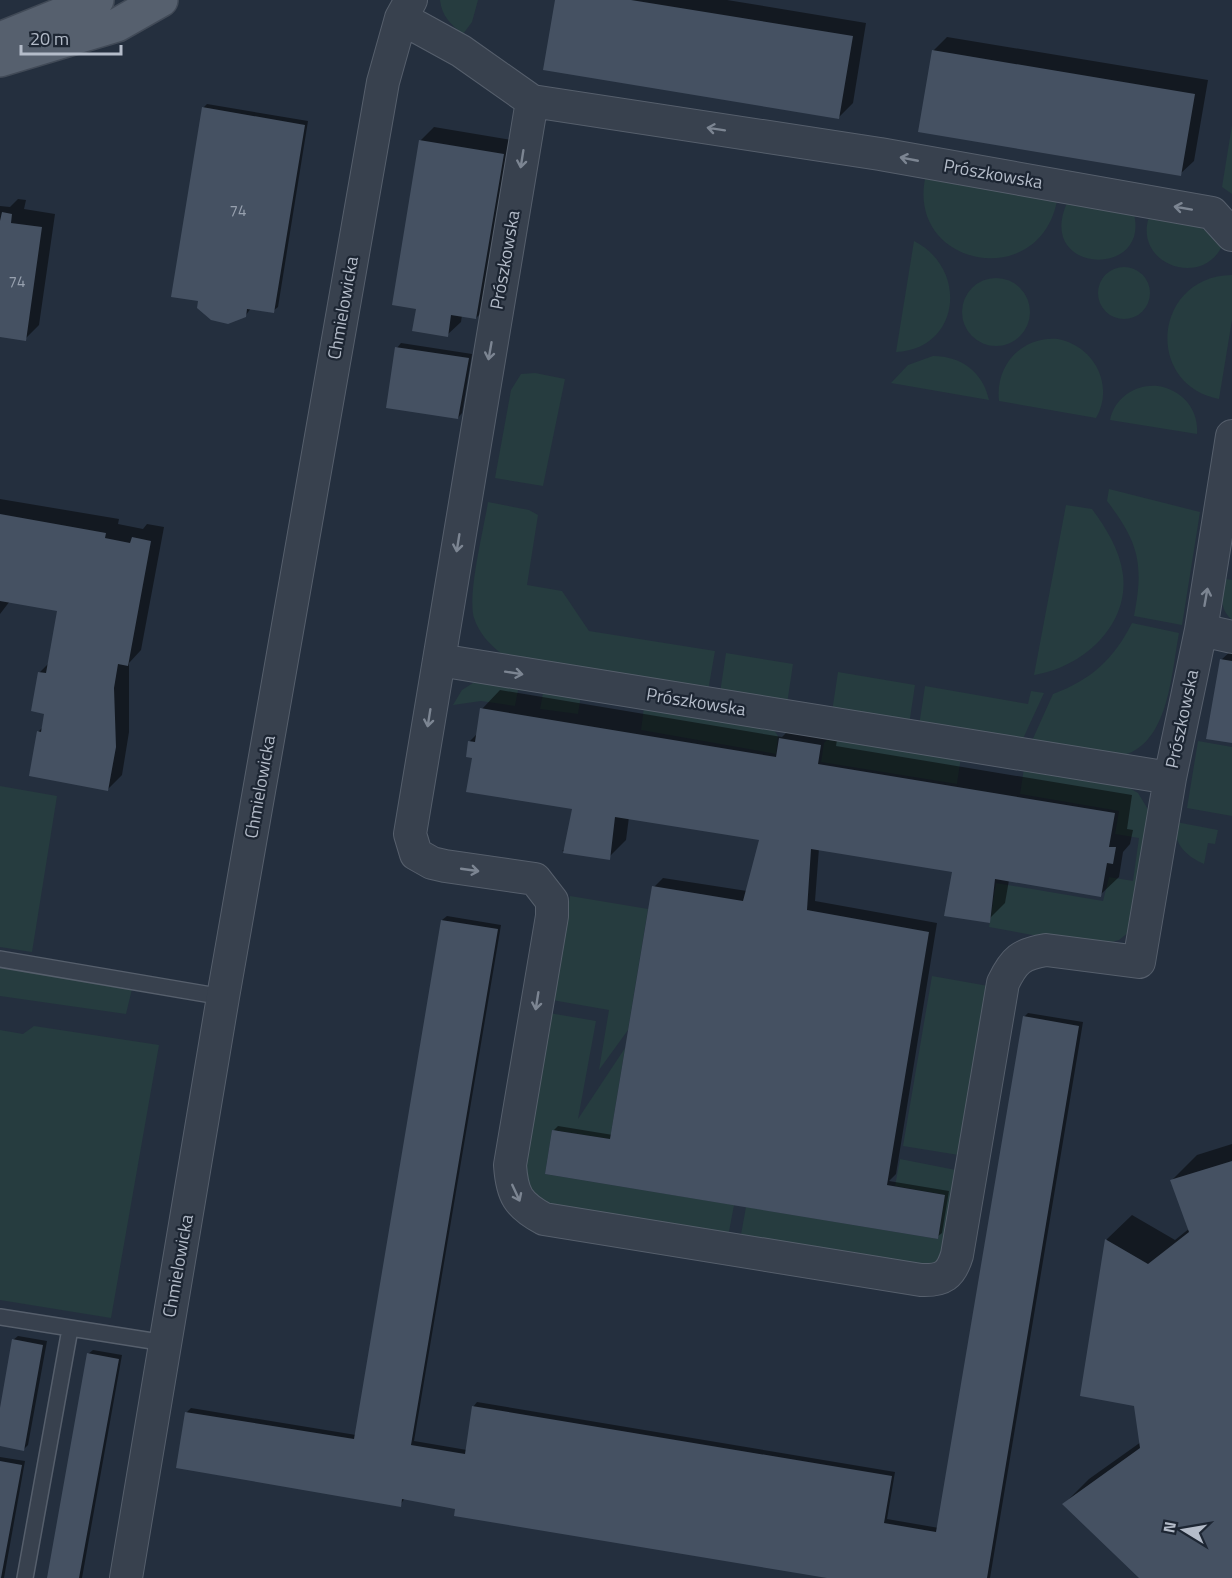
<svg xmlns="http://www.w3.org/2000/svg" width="1232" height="1578" viewBox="0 0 1232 1578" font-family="'Titillium Web',sans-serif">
<rect width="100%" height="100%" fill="#242f3e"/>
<path fill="#263c3f" d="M440,0H478L472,22L463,34C450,24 442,16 440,0Z
M1232,125V194L1222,187Z
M925,179L1057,201C1039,292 908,267 925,179Z
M1067,203L1134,214C1150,279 1035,274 1067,203Z
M1149,217C1179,222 1201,221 1223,244C1203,290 1133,264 1149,217Z
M914,241C969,269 960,349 896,352Z
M1098 293a26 26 0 1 1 52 0a26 26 0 1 1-52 0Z
M1232,275V320L1219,399C1143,384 1154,276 1232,275Z
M962 312a34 34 0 1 1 68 0a34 34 0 1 1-68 0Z
M1058,339C1094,346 1115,385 1096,418L999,401C995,366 1021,336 1058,339Z
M933,356C961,356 983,372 989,400L891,383L908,365Z
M535,373L565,379L543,486L495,478L511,390L521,374Z
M1158,386C1182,390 1199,409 1197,434L1110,420C1115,397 1136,384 1158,386Z
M1109,489L1200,512L1182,625L1134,616C1144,564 1139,543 1107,501Z
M488,502L529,510L538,515L527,585L562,591L589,631L715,651L708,691L502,654C489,644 479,633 474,618C467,595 484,528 488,502Z
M1066,505L1092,509C1106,528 1120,550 1123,575C1129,627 1081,668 1034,675Z
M1226,579L1232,580V620C1218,607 1222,596 1226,579Z
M1132,623L1179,633C1171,674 1169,753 1113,757C1092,758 1053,747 1031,743L1053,694C1091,680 1114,659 1132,623Z
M726,653L793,664L787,704L720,693Z
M838,672L915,685L909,725L832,712Z
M476,681L581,695L578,714L540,709L543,693L518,690L515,706L481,701L453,705L462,690Z
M925,686L1028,704L1031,691L1044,693L1021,743L919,726Z
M644,707L771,726L778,736L776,754L641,730Z
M832,735L961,757L957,784L821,762L824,743Z
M1198,741L1232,747V816L1187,808Z
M1024,768L1124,785L1138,793L1149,811L1129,932L1119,940L1097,947L989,927L996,883L1103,901L1109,877L1133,881L1139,838L1115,834L1119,811L1020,794Z
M0,786L57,796L32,952L0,947Z
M1176,822L1218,830L1215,844L1208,843L1204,864C1186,856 1172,843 1176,822Z
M570,896L648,909L628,1030L599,1070L609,1010L552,1000Z
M0,968L132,989L126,1014L0,996Z
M932,976L994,987L965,1156L903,1146Z
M549,1013L596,1021L578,1119L625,1048L610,1139L552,1130L545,1174L734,1205L728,1237L548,1208L536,1200L523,1175Z
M34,1026L159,1045L111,1318L0,1300V1030L23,1034Z
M900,1159L961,1171L948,1255L929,1271L740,1240L746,1207L938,1239L945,1195L895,1186Z"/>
<path fill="#0007" d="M556,0H727L866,23L853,103L839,117Z
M947,37L1208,80L1194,161L1180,174L933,51Z
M207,104L308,121L278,307L273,311L251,308L246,315L200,300L203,108Z
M434,127L517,141L490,304L476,318L462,315L461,322L447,335L417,308L420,141Z
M18,199L26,200L24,209L55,214L39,325L25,339L0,336V206L10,207Z
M401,343L472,354L462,413L458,418L397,348Z
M0,499L119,519L118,524L143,529L147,524L164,527L141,650L129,663V732L122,775L108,789L38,732L43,727L46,713L39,673L49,663L59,610L10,601L0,614Z
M1232,650V742L1221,660Z
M500,690L782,737L799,720L839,727L836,746L1132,795L1127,829L1133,830L1130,844L1123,852L1119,877L1100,895L1009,880L1005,903L987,921L954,871L819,848L815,901L937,923L896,1174L889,1181L949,1191L942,1233L937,1237L554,1130L558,1126L613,1135L654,887L663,878L747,891L761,839L629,817L626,840L607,859L562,851L568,846L574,808L474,757L470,741L478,733L482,709Z
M447,916L501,925L414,1441L467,1450L473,1407L477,1402L895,1472L887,1519L939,1528L1024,1017L1028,1013L1083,1022L990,1578H836L405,1498L400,1505L186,1413L191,1408L356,1435L442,920Z
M1232,1144V1578H1141L1064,1504L1089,1479L1141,1442L1135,1405L1082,1394L1107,1239L1132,1215L1175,1240L1190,1228L1172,1180L1197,1155Z
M18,1336L47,1341L28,1445L24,1449L0,1445V1417L13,1340Z
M93,1350L122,1355L82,1578H48L88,1354Z
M0,1457L25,1461L4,1578H0Z"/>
<path fill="#455162" d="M555,0H631L853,36L839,119L543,70Z
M932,50L1195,94L1181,176L918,132Z
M202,107L305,125L274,313L247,309L246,317L228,324L211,320L197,308L198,301L171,297Z
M419,140L504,154L476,319L451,315L448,337L412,331L416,309L392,305Z
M2,212L12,214L11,223L42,227L26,341L0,337V221Z
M395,347L469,358L458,419L386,408Z
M0,514L106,533L105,538L130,543L132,537L151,541L128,666L118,664L114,688L116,747L108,791L29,776L37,731L41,732L44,714L31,711L38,672L46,673L57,611L0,601Z
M1220,659L1232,661V743L1206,739Z
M480,708L776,757L779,738L821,745L818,764L1115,813L1109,847H1116L1113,864L1107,863L1101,897L995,879L990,923L944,916L952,872L811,849L807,910L929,932L887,1185L945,1195L938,1239L545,1174L552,1130L610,1139L652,886L743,901L759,840L615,817L610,860L563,853L572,809L466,792L472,758L466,757L468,741L475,742Z
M441,920L498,929L411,1445L465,1454L472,1406L892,1476L884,1523L936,1532L1023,1016L1079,1026L987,1578H827L454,1516L455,1509L402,1499L401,1507L176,1468L185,1412L354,1439Z
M1232,1161V1578H1139L1062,1504L1140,1448L1134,1406L1080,1396L1105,1239L1148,1264L1189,1232L1170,1180Z
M12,1339L43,1345L24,1451L0,1446V1408Z
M87,1353L119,1359L79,1578H47Z
M0,1461L22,1465L1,1578H0Z"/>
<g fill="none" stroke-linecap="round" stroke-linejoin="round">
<g stroke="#565f6c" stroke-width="18">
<path id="lane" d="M0,959L223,997
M0,1317L165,1343
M25,1578L70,1329"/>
</g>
<g stroke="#565f6c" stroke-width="34">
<path id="street" d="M401,18L461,51L532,101L880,154L1212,213L1232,235
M532,101L439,660L1170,778
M1201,630L1232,637
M439,660L410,834L416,854L432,863L445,866L535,879L552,901V916L510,1165C512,1195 518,1205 544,1219L921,1280C943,1281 951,1275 957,1255L1003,983C1014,960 1021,954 1046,950L1139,962L1170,778L1201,630L1232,436
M126,1578L223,997L383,82L401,18L411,0"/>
</g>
<g stroke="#414a57" stroke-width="36">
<path id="primary" d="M0,39L97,0
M0,60L117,25L161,0"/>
</g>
<use href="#lane" stroke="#38414e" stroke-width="15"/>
<use href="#street" stroke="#38414e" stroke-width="32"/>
<use href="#primary" stroke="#56606e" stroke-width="33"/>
</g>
<defs><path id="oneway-shaft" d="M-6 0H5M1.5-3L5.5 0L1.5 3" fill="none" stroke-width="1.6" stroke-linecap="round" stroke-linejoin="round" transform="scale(1.5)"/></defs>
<g stroke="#7c8592">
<use href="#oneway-shaft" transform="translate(716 129) rotate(-171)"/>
<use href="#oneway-shaft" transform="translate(522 159) rotate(99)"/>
<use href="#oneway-shaft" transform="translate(909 159) rotate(-169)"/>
<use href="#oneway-shaft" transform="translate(1183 208) rotate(-170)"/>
<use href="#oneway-shaft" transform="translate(490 351) rotate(100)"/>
<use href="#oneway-shaft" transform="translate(458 543) rotate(99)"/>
<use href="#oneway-shaft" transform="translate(1206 597) rotate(-80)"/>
<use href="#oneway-shaft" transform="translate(514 673) rotate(9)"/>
<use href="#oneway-shaft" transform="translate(429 718) rotate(99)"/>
<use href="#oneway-shaft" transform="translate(470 870) rotate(8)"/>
<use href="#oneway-shaft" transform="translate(537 1001) rotate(99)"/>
<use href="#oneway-shaft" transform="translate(516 1193) rotate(65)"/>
</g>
<g text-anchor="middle" stroke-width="4.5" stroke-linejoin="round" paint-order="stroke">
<g font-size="15" fill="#98a1af">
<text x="238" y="216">74</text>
<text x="17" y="287">74</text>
</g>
<g font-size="18" fill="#b4bcc9" stroke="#1d2633">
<text transform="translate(993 174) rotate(10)" y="6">Prószkowska</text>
<text transform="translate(505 260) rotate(-80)" y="6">Prószkowska</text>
<text transform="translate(343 308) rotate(-80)" y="6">Chmielowicka</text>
<text transform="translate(696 702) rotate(9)" y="6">Prószkowska</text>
<text transform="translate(1182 719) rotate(-78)" y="6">Prószkowska</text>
<text transform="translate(260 787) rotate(-80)" y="6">Chmielowicka</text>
<text transform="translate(178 1266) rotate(-80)" y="6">Chmielowicka</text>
</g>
</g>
<g transform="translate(1184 1530) rotate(281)" stroke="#1d2633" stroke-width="4.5" paint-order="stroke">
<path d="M0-4.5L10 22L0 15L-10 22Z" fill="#b4bcc9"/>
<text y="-9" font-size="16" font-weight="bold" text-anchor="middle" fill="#b4bcc9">N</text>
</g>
<path d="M21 45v9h100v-9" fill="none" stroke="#b4bcc9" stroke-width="3"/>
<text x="30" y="45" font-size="18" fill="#b4bcc9" stroke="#1d2633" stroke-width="4.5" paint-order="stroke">20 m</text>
</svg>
